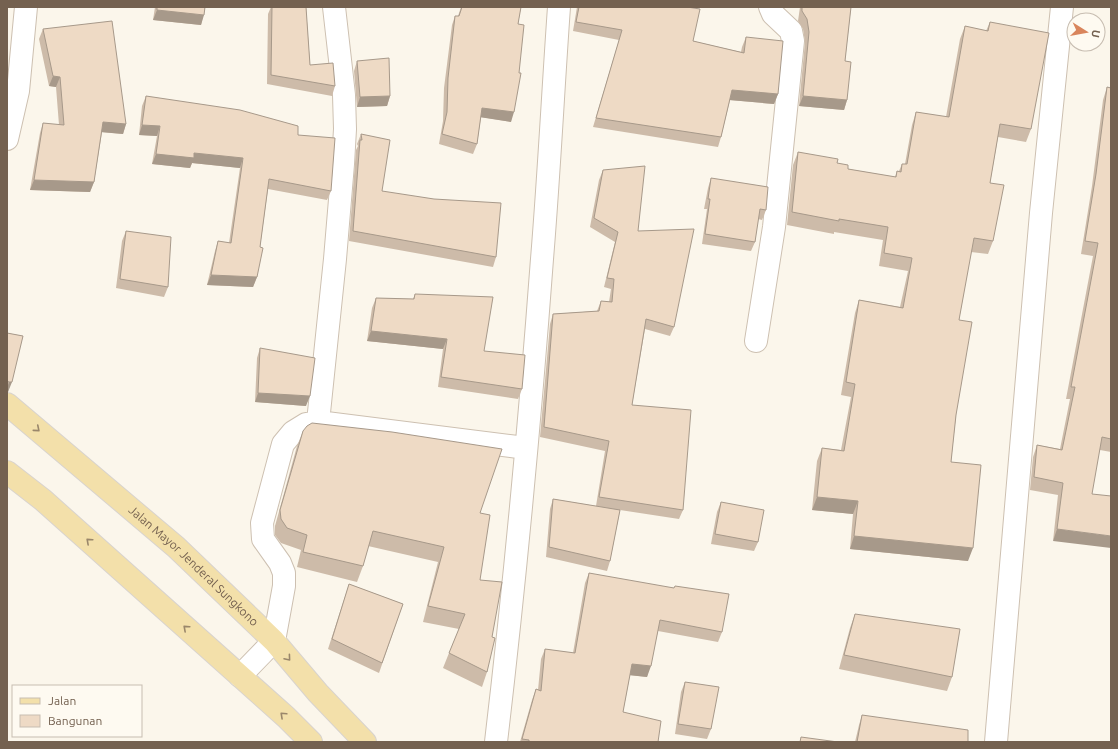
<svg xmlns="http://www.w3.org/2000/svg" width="1118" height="749" viewBox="0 0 1118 749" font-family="Ubuntu,sans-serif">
<rect width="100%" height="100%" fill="#fbf6eb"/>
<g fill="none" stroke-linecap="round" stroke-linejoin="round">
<g stroke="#cdc0b1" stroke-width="24">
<path id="street" d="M7,139L18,91L26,7
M756,341L774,227L793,41L791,31L773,14L770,7
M318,422L335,259L343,164L345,129L344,95L334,7
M240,676L274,641L284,586V573L280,563L263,539L262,523L283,444L293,432L306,424L318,422L526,448
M496,742C515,581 530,420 542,259C549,175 553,91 559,7
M996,742L1041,213L1062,7"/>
</g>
<g stroke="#d8d3ce" stroke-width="24">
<g id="primary">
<path id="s1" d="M7,404L176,547L274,641L318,693L365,742"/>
<path d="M7,472L43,500L286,717L311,742"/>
</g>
</g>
<use href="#street" stroke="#fff" stroke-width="22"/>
<use href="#primary" stroke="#f3e0aa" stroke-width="22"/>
</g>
<path fill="#cdbba9" d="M155,7H205L201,25L153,20Z
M271,7H306L310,65L335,86L332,96L267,84L268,14Z
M461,7H521L518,24L511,122L481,117L477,144L473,154L439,144L443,121L444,88L452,25L455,16H458Z
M577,7H687L693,41L741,52L742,47L746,37L778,94L774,104L730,100L721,137L718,147L593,127L619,40L573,31Z
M800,7H851L845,61L847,100L844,110L799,106L805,42L803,29L798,21Z
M990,22L1031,129L1026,142L998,137L990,183L993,241L988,254L971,252L959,320L956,415L951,462L968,561L850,549L853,514L812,510L817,461L822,448L841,450L851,397L841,395L855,313L859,300L900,307L908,271L879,266L883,240L834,232V234L787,225L793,165L798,152L837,163L848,169L895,177L897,171H899L902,164H905L912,125L916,112L946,117L960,39L965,26L986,31Z
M43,29L126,124L123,134L102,132L94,182L90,192L30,190L40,133L43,123L59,125L56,87L49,86L39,39Z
M357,61L390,96L387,106L357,107L354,71Z
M1107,87L1111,88V452L1100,450L1053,541L1058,495L1030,490L1033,457L1037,445L1060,449L1070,399H1066L1093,256L1081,254L1092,186L1103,100Z
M146,96L298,135L331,191L327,200L268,189L260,247L257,277L253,287L207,285L215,251L218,241L229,243L240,168L192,163L190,168L152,164L157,136L139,135L142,106Z
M361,134L382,191L496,257L493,267L349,241L356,150L358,146L357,144Z
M603,170L638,231L674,327L670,336L645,329L632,405L683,510L679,519L620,510L610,561L607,571L546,557L550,509L553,499L596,506L605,451L540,437L550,324L553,314L597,311L601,301L609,302L611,289L604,287L615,242L590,227L599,180Z
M711,178L766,210L762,220L758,219L755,242L751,251L702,244L707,209H704L708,188Z
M126,231L168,287L164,297L116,288L122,241Z
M415,294L484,351L522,389L518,399L438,387L443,349L367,341L372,308L376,298L413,299Z
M7,333L23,336L8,392H7Z
M260,348L306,406L255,402L257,358Z
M303,431L480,513V580L492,637L487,672L482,687L443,668L449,653L459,629L423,622L438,562L368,546L363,566L357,582L297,567L301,550L281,543L275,535V526L297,446Z
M721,502L758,542L754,551L711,544L717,512Z
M589,573L722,632L718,642L658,631L647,677L630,675L623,712L658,742H520L532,700L536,689L538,690L541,659L545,649L573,653L585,583Z
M349,584L403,604L379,673L328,649Z
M855,614L952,677L947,691L839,669L850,628Z
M685,682L711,729L707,739L675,734L681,692Z
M862,715L968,742H855L859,725Z"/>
<path fill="#a7998a" d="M157,10L204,15L201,25L153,20Z
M53,76L60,77L56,87L49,86Z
M732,90L778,94L774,104L729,100Z
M390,96L387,106L357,107L360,97Z
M803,96L847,100L844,110L799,106Z
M482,108L514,112L511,122L479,117Z
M103,122L126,124L123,134L100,132Z
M142,125L160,126L157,136L139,135Z
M194,153L243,158L240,168L192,163L190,168L152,164L156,154Z
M34,180L94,182L90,192L30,190Z
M211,275L257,277L253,287L207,285Z
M371,331L447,339L443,349L367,341Z
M9,382H12L8,392H7V388Z
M258,393L310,396L306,406L255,402Z
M817,497L858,501L853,514L812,510Z
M1057,529L1111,536V548L1053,541Z
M854,536L973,548L968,561L850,549Z
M632,664L651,666L647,677L628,675Z"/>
<path fill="#eedac5" stroke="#a7998a" d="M157,7H205L204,15L157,10Z
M272,7H306L310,65L333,63L335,86L271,75Z
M462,7H521L518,24L524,25L519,73H521L514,112L482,108L477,144L442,134L447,112L448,78L455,16H459Z
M579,7H687L700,9L693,41L744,53L746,37L783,41L778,94L732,90L721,137L596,118L622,30L576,22Z
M802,7H851L845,61L851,62L847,100L803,96L809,32L807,19L802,11Z
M112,21L126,124L103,122L94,182L34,180L43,123L64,125L60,77L53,76L43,29Z
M990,22L1049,33L1031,129L1000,124L990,183L1004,185L993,241L974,238L959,320L972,322L956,415L951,462L981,465L973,548L854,536L858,501L817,497L822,448L844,451L855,384L846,382L859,300L903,308L912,258L884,253L888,227L839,219V221L792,212L798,152L838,159L837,163L848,165V169L896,177L897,171L901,172L902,164H907L916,112L949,117L965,26L988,31Z
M389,58L390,96L360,97L357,61Z
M1107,87L1111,88V439L1102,437L1092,494L1111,496V536L1057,529L1063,483L1034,477L1037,445L1062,450L1075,387H1071L1098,243L1085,241L1096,174Z
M146,96L240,110L298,126V135L335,138L331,191L269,179L260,247L263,248L257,277L211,275L218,241L231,243L243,158L194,153V158L156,154L160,126L142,125Z
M361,134L390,140L382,191L434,199L501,203L496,257L353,231L360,140H362Z
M645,166L638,231L694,229L674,327L646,319L632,405L691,410L683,510L599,497L609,441L544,427L553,314L599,311L601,301L612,302L614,279L607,278L618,232L594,218L603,170Z
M711,178L768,187L766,210L760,209L755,242L705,234L710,199H708Z
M126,231L171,237L168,287L120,279Z
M415,294L493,297L484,351L525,355L522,389L441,377L447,339L371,331L376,298L414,299Z
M7,333L23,336L12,382H9L7,381Z
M260,348L315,358L310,396L258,393Z
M312,423L392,432L502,449L480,513L490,515L480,580L502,582L492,637L495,638L487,672L449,653L465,614L428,606L444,547L373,531L363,566L303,552L307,535L287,528L281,519L280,510L303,431L307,426Z
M553,499L620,510L610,561L549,547Z
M721,502L764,510L758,542L715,534Z
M589,573L674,588L675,586L729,594L722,632L660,620L651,666L632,664L623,712L661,721L658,742H529V740L522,739L536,689L541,691L545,649L575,653Z
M349,584L403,604L382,663L332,639Z
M855,614L960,629L952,677L844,655Z
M685,682L719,687L711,729L678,724Z
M862,715L968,730V742H857Z
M801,737L838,742H800Z"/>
<defs><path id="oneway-chevron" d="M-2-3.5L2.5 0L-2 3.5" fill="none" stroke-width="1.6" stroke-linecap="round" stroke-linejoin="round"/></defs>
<g stroke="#9a876b">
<use href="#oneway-chevron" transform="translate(37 429) rotate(40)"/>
<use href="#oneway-chevron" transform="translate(89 541) rotate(-138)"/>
<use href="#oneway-chevron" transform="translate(186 628) rotate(-138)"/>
<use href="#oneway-chevron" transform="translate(288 658) rotate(50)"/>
<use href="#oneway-chevron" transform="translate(283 715) rotate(-137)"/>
</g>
<g text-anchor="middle" stroke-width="3" stroke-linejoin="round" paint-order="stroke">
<g font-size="12" fill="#746150" stroke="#fefaf1">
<text dy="4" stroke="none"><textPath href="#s1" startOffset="247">Jalan Mayor Jenderal Sungkono</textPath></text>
</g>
</g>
<rect width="1118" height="749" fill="none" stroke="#746150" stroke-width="16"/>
<rect x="12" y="685" width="130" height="52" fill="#fefaf1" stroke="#c7bdb1"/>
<rect x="20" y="698" width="20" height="6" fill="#f3e0aa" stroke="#c7bdb1"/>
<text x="48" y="705" font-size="12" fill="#746150">Jalan</text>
<rect x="20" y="715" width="20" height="12" fill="#eedac5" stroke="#c7bdb1"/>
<text x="48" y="725" font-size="12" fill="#746150">Bangunan</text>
<g transform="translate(1086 32) rotate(101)"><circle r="19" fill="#fefaf1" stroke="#c7bdb1"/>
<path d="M0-3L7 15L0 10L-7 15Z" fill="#d9855c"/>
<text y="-6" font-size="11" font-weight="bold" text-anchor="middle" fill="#746150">U</text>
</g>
</svg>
